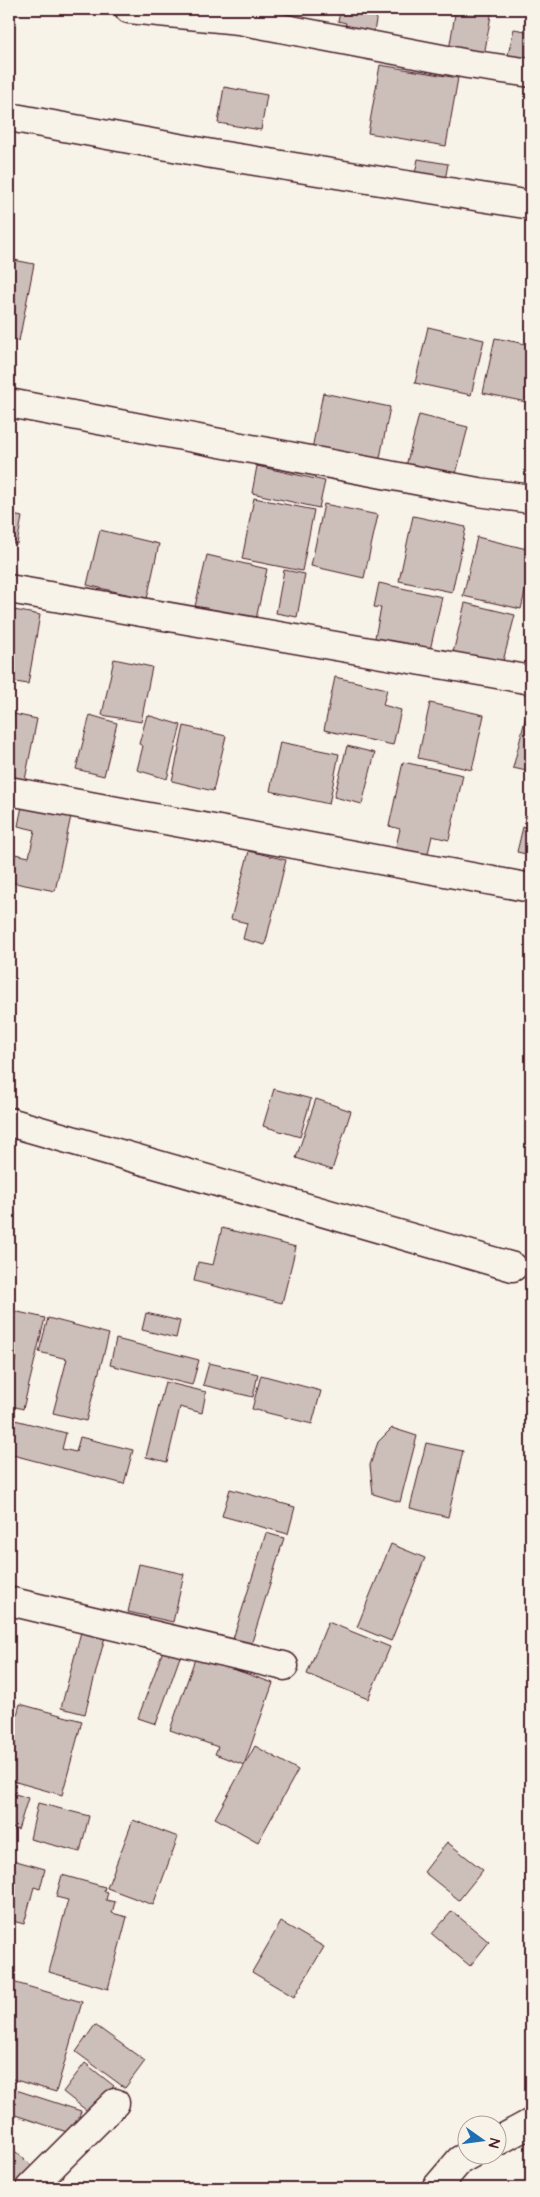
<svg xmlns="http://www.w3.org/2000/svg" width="540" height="2197" viewBox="0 0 540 2197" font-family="'Architects Daughter',sans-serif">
<rect width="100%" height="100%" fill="#f7f3e8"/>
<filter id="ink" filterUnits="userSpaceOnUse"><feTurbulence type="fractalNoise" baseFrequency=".02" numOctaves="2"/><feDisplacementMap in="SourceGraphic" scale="10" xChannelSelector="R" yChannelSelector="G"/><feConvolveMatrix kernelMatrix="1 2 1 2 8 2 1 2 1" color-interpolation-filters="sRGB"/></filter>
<g filter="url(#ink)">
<path fill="#ccbfb9" stroke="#4a1f2b" d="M341,9H378L373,37L344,32L346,23L338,21Z
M432,9H492L484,56L449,50L455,14Z
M514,29L531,32V65L507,59Z
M380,65L458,78L446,146L368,133Z
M224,87L267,95L261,130L218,123Z
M418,159L448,164L444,185L414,179Z
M9,259L34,264L19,341L9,339Z
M428,327L484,340L471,395L415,383Z
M495,338L531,345V403L483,393Z
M323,393L390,407L379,463L312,449Z
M419,415L468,427L455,478L406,466Z
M257,466L325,481L319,508L252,493Z
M254,498L314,510L302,571L242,559Z
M324,504L378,515L364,578L311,566Z
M9,514L22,517L17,544L9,543Z
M413,516L466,527L452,592L399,581Z
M100,530L159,544L147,599L87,585Z
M477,537L531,550V566L521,609L463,596Z
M207,555L267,569L254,628L193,615Z
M284,570L305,574L297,617L276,613Z
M379,583L442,597L428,659L373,647L381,608L374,607Z
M465,603L515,615L501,669L452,657Z
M9,609L40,615L28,684L9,681Z
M114,659L152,667L141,722L102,715Z
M335,677L387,689L383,705L401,710L393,745L324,730Z
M430,703L484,715L472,770L418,758Z
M528,708L531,709V772L513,768Z
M9,713L37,719L25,780L9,777Z
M90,715L117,723L104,776L76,769Z
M147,715L181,725L167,779L137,770L143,746L139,744Z
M184,726L226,736L213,791L172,781Z
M280,742L339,754L329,804L270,791Z
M347,746L375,753L362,804L334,797Z
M403,762L463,775L449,840L432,836L426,862L394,855L400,829L389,826Z
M22,806L71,816L55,891L10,882L15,854L29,857L35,830L18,826Z
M9,823L14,824L9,846Z
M523,827L531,829V855L517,852Z
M249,851L286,860L265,945L243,939L247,923L231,919Z
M274,1089L311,1099L300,1137L263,1126Z
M316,1099L351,1111L332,1170L296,1158Z
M222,1228L296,1247L282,1303L194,1281L198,1262L213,1265Z
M9,1310L45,1318L23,1409L9,1405V1388L16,1357L9,1355Z
M146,1313L180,1321L176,1338L142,1330Z
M48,1318L109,1334L86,1421L53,1413L67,1359L39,1352Z
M116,1339L199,1360L192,1385L110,1365Z
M209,1363L258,1374L253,1397L203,1385Z
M261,1375L321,1391L312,1424L252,1409Z
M165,1382L206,1392L202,1413L180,1407L167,1462L146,1457Z
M15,1420L66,1433L62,1449L76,1452L80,1437L133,1450L124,1484L9,1454V1442Z
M392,1428L417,1436L400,1502L373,1494L370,1465L378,1442Z
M426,1443L463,1451L448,1517L410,1508Z
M230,1489L295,1507L288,1534L222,1516Z
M266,1533L284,1538L251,1645L233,1639Z
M391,1544L425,1558L391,1641L357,1627Z
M139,1564L184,1574L173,1622L128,1612Z
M328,1622L390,1647L368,1699L307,1674Z
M82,1628L106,1633L85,1714L61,1708Z
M164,1648L181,1654L156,1724L138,1718Z
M196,1656L273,1683L244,1765L215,1754L218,1747L170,1730Z
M20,1704L82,1721L62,1795L9,1780V1745Z
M255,1746L298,1770L258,1842L215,1818Z
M9,1792L28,1798L18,1830L9,1827Z
M38,1803L89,1816L80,1852L30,1839Z
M133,1820L178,1837L153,1905L107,1888Z
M447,1842L483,1870L459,1900L424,1872Z
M9,1859L45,1869L40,1889L34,1887L24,1924L9,1920Z
M62,1875L105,1887L104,1891L108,1892L106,1900L115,1902L112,1913L127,1917L108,1989L49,1972L68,1900L56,1897Z
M452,1911L489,1942L470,1966L432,1934Z
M281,1922L324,1947L294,1997L252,1972Z
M9,1981L82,2002L56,2092L9,2078Z
M95,2025L145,2061L125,2088L76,2052Z
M85,2063L114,2086L91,2114L63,2092Z
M13,2089L81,2111L73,2134L9,2113V2101Z
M16,2152L35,2169L17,2188L9,2180V2160Z"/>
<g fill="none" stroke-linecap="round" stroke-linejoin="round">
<g stroke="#4a1f2b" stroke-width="31">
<path id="minor" d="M129,9L239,20L240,9
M239,20L468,64L531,73
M9,117L212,154L531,205
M9,403L478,492L531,499
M9,589L531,680
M9,791L531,888
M9,1122L513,1267
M9,1601L284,1666
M498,2141L531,2123
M30,2188L115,2103
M436,2188L460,2160L471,2154"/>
</g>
<use href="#minor" stroke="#f7f3e8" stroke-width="28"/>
</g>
</g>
<rect width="540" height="2197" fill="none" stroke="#f7f3e8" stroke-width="30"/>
<rect x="15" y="15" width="510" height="2167" fill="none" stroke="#4a1f2b" stroke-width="2" filter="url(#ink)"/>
<g transform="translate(482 2140) rotate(104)"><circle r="24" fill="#f7f3e8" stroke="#b29e9c"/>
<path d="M0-4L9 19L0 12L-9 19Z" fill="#1f6fb2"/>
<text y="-8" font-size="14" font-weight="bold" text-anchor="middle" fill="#4a1f2b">N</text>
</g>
</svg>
